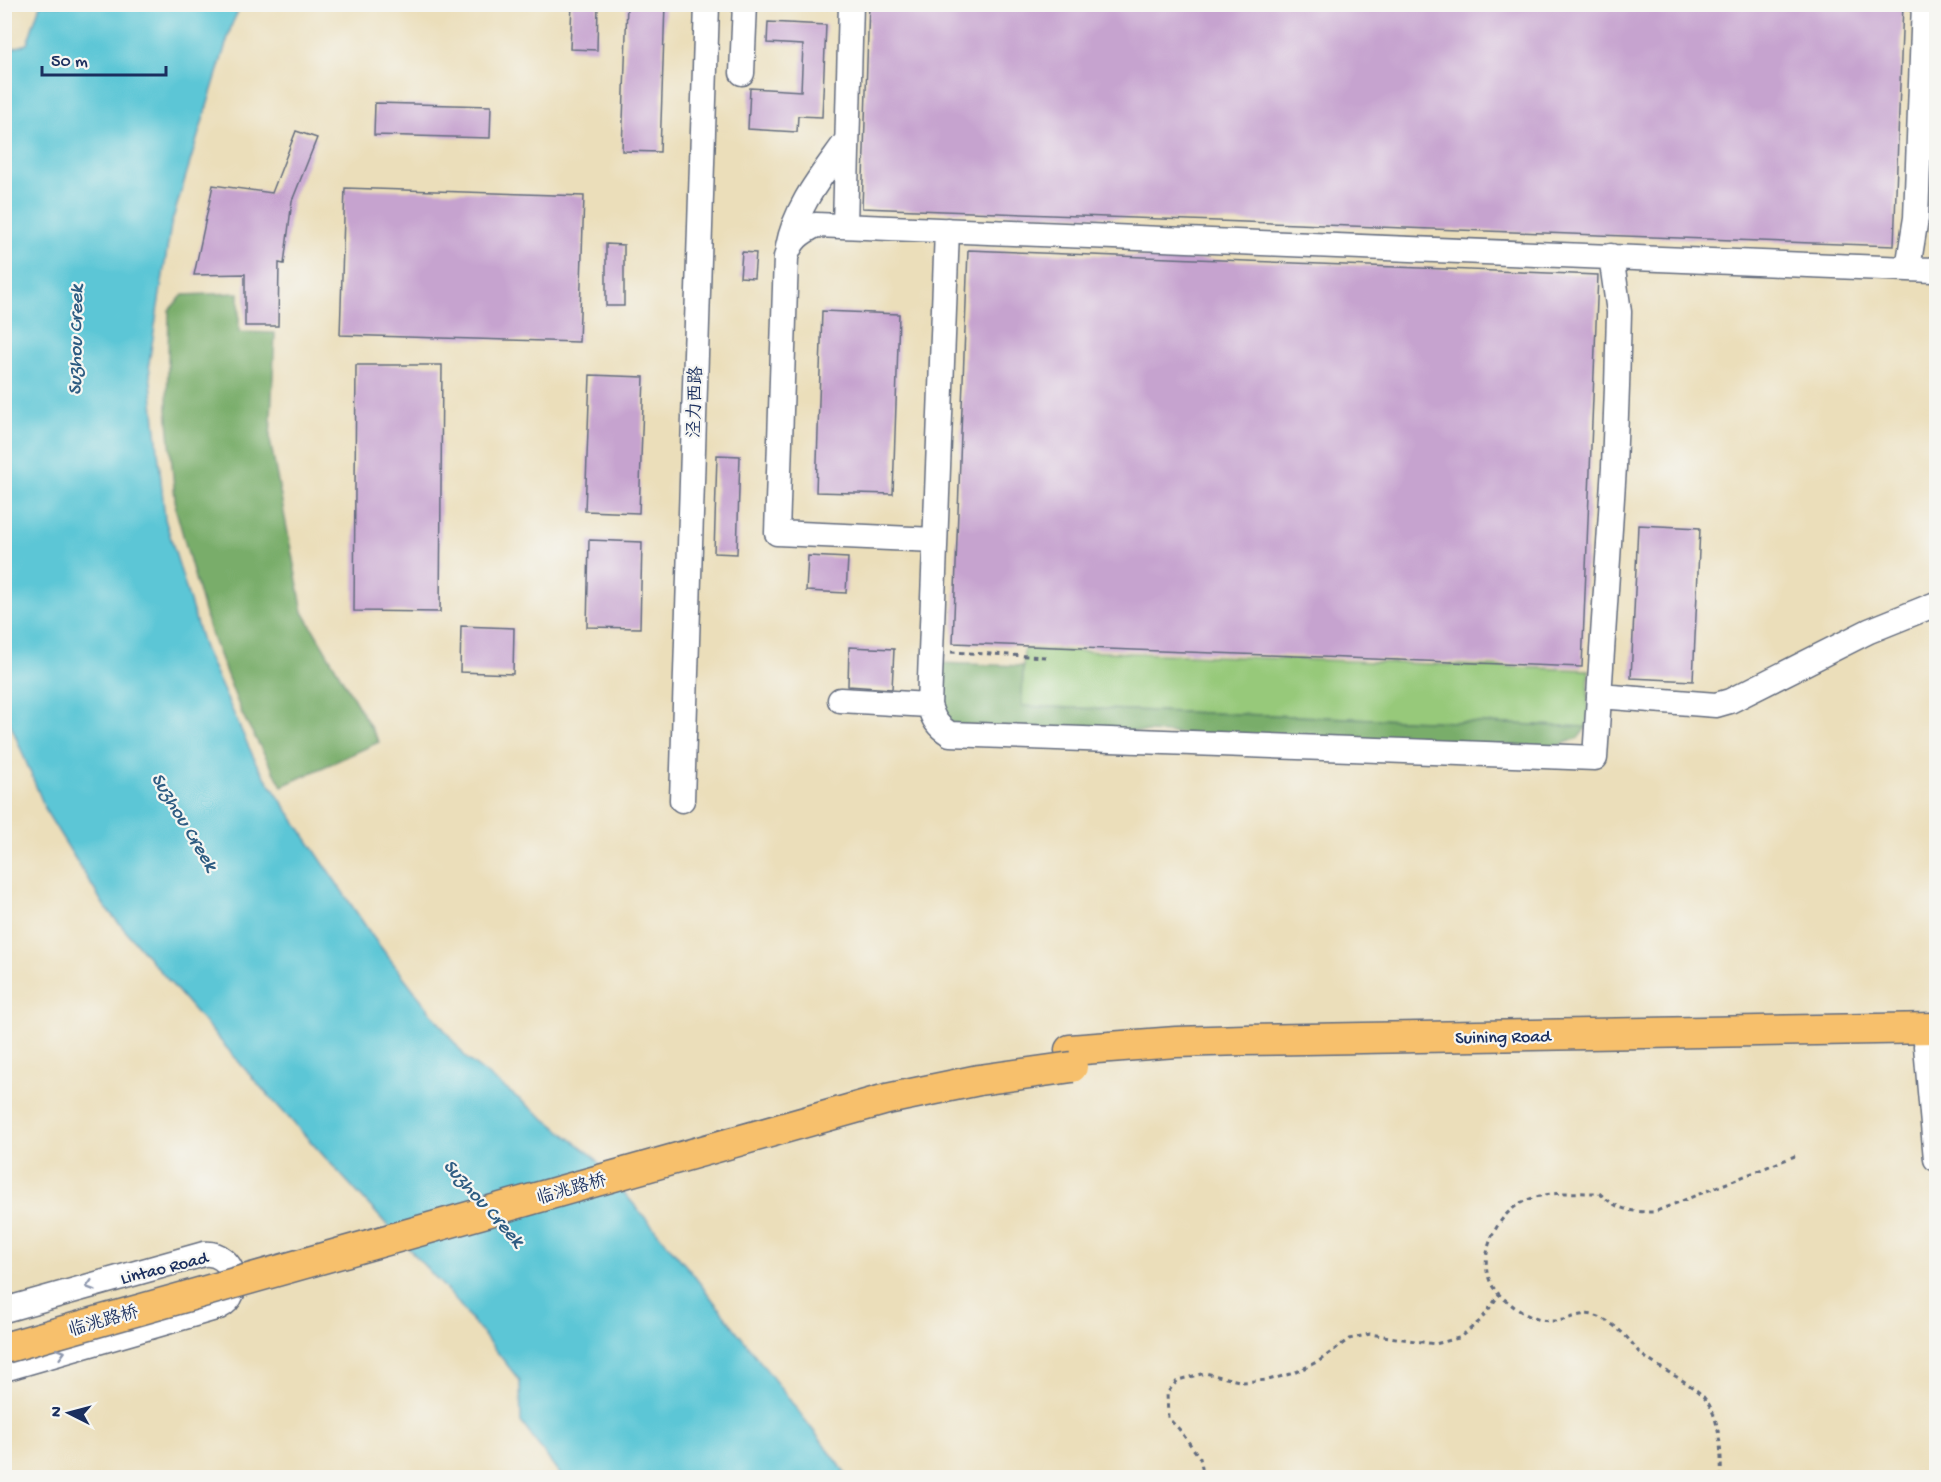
<svg xmlns="http://www.w3.org/2000/svg" width="1941" height="1482" viewBox="0 0 1941 1482" font-family="'Gochi Hand','LXGW WenKai TC',sans-serif">
<rect width="100%" height="100%" fill="#f6f6f2"/>
<filter id="ink" filterUnits="userSpaceOnUse"><feTurbulence type="fractalNoise" baseFrequency=".0167" numOctaves="2"/><feDisplacementMap in="SourceGraphic" scale="12" xChannelSelector="R" yChannelSelector="G"/><feConvolveMatrix kernelMatrix="1 2 1 2 8 2 1 2 1" color-interpolation-filters="sRGB"/></filter>
<filter id="wash" filterUnits="userSpaceOnUse"><feTurbulence type="fractalNoise" baseFrequency=".008" numOctaves="4" result="noise"/><feDisplacementMap in="SourceGraphic" scale="24" xChannelSelector="R" yChannelSelector="G"/><feGaussianBlur stdDeviation="1.35" result="paint"/><feColorMatrix in="noise" values="0 0 0 0 0 0 0 0 0 0 0 0 0 0 0 0 0 1.4 0 .05"/><feComposite in="paint" operator="in"/></filter>
<g filter="url(#wash)">
<rect width="100%" height="100%" fill="#ebdeba"/>
<path fill="#97c97a" stroke="#597c6c" stroke-width="1.5" d="M1024,649L1589,670L1587,727L1021,706Z"/>
<path fill="#79ad6a" stroke="#4a6e64" stroke-width="1.5" d="M239,293V332L275,333L270,440L303,612L379,742L282,786L242,714L209,629L176,510L167,409L169,310L183,295Z
M938,663L1023,666L1022,706L1587,727L1578,738L1555,747L954,725L938,708Z"/>
<path fill="#5cc6d6" stroke="#3c7a9a" stroke-width="1.5" d="M40,5H241L232,24L171,225L149,363L165,519L204,648L257,765L373,937L467,1059L592,1155L692,1273L839,1464L847,1477H562L521,1422L520,1381L455,1299L257,1083L105,907L47,813L6,713L4,705V71L8,50L27,44Z"/>
<g id="blocks">
<path fill="#c6a3cf" d="M572,4H598L597,50L570,49Z
M627,4H665L660,152L622,151Z
M869,4H1903L1894,246L862,208Z
M768,22L826,25L822,117L798,116L797,132L748,129L750,88L801,91L803,45L767,43Z
M375,103L491,106L490,138L374,135Z
M296,131L317,138L292,201L284,264L279,263L278,326H245V274L194,275L213,185L272,193Z
M345,188L584,196L579,342L340,335Z
M606,244L624,245V306H606Z
M968,250L1598,275L1582,667L953,643Z
M742,252L756,253L754,278L740,277Z
M822,311L899,314L893,494L816,492Z
M356,365H442L440,612L354,611Z
M590,375L644,377L639,513L585,511Z
M717,455L740,456L737,554L714,553Z
M1638,525L1700,528L1693,681L1631,678Z
M589,540L642,542L640,628L587,627Z
M808,556L848,558L846,593L806,591Z
M461,626L514,628L513,674L460,672Z
M849,647L894,649L892,689L848,686Z"/>
</g>
</g>
<g filter="url(#ink)">
<use href="#blocks" fill-opacity="0" stroke="#646c7e" stroke-width="1.5"/>
<g fill="none" stroke-linecap="round" stroke-linejoin="round">
<g stroke="#646c7e" stroke-width="27">
<path id="minor" d="M742,73L745,4
M845,225L851,4
M947,230L929,705C933,719 937,726 950,734L1595,758L1614,467L1617,387L1619,312L1611,256
M788,247C796,205 823,174 847,140
M1908,268L1916,218L1924,4
M935,540L777,533L786,257C792,239 799,234 816,225L1933,270L1936,268
M1599,696L1716,705L1730,701L1869,631L1936,604
M840,700L929,705
M682,800L707,4
M1926,1046L1936,1159
M4,1310L204,1254C234,1251 246,1294 219,1307L4,1369"/>
</g>
<g stroke="#646c7e" stroke-width="33">
<path id="major" d="M1070,1050L1176,1042L1244,1040L1936,1028"/>
</g>
<path stroke="#646c7e" stroke-width="3" stroke-dasharray="4.5 4.5" stroke-linecap="butt" d="M951,652L1047,657
M1204,1478L1200,1458L1179,1429L1168,1418L1167,1393L1178,1380L1205,1373L1243,1382L1268,1380L1294,1373L1319,1361L1349,1339L1370,1334L1435,1344L1459,1338L1481,1320L1499,1295
M1721,1478C1722,1456 1720,1416 1705,1399C1701,1393 1693,1388 1688,1384C1673,1374 1656,1366 1642,1355C1637,1351 1634,1345 1630,1341C1622,1331 1606,1318 1593,1315C1586,1313 1574,1316 1567,1319C1539,1326 1522,1314 1502,1297C1469,1270 1493,1213 1527,1200C1550,1191 1575,1193 1599,1193C1618,1210 1630,1212 1654,1212L1795,1156"/>
<use href="#minor" stroke="#fff" stroke-width="24"/>
<use href="#major" stroke="#f7c06c" stroke-width="30"/>
<g stroke="#646c7e" stroke-width="33" stroke-linecap="butt">
<path id="major-bridge" d="M4,1348L887,1099L979,1080L1072,1067"/>
</g>
<use href="#major-bridge" stroke="#f7c06c" stroke-width="30"/>
</g>
<defs><path id="oneway-chevron" d="M-2-3.5L2.5 0L-2 3.5" fill="none" stroke-width="1.6" stroke-linecap="round" stroke-linejoin="round" transform="scale(1.5)"/></defs>
<g stroke="#8d97ae">
<use href="#oneway-chevron" transform="translate(90 1286) rotate(164)"/>
<use href="#oneway-chevron" transform="translate(61 1353) rotate(-16)"/>
</g>
</g>
<g text-anchor="middle" stroke-width="4.5" stroke-linejoin="round" paint-order="stroke">
<g font-size="18" fill="#1b2f5e" stroke="#f6f6f2">
<text transform="translate(694 402) rotate(-88)" y="6">泾力西路</text>
<text transform="translate(1503 1036) rotate(-1)" y="6">Suining Road</text>
<text transform="translate(571 1188) rotate(-16)" y="6">临洮路桥</text>
<text transform="translate(164 1267) rotate(-14)" y="6">Lintao Road</text>
<text transform="translate(103 1320) rotate(-16)" y="6">临洮路桥</text>
</g>
<g font-size="20" font-style="italic" fill="#2e5c82" stroke="#f6f6f2">
<text transform="translate(74 340) rotate(-89)" y="7">Suzhou Creek</text>
<text transform="translate(186 821) rotate(59)" y="7">Suzhou Creek</text>
<text transform="translate(485 1202) rotate(48)" y="7">Suzhou Creek</text>
</g>
</g>
<rect width="1941" height="1482" fill="none" stroke="#f6f6f2" stroke-width="24"/>
<g transform="translate(69 1413) rotate(276)" stroke="#f6f6f2" stroke-width="4.5" paint-order="stroke">
<path d="M0-4.5L10 22L0 15L-10 22Z" fill="#1b2f5e"/>
<text y="-9" font-size="16" font-weight="bold" text-anchor="middle" fill="#1b2f5e">N</text>
</g>
<path d="M42 66v9h124v-9" fill="none" stroke="#1b2f5e" stroke-width="3"/>
<text x="51" y="66" font-size="18" fill="#1b2f5e" stroke="#f6f6f2" stroke-width="4.5" paint-order="stroke">50 m</text>
</svg>
